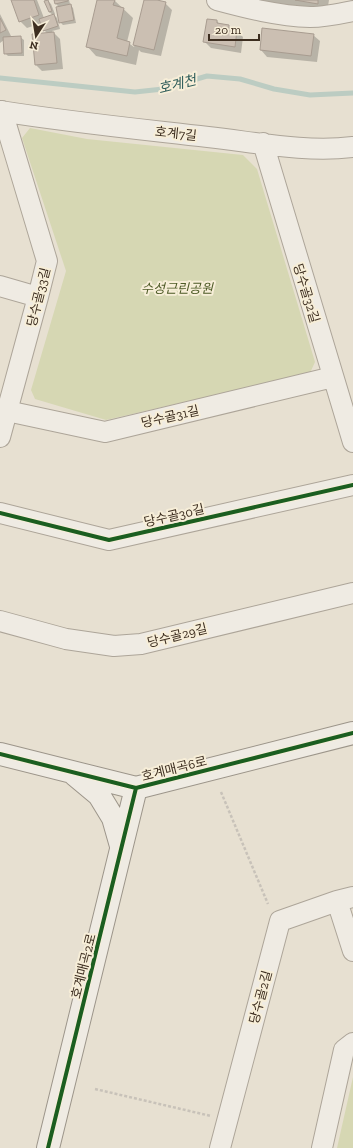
<svg xmlns="http://www.w3.org/2000/svg" width="353" height="1148" viewBox="0 0 353 1148" font-family="'Zilla Slab','Noto Sans KR',serif">
<rect width="100%" height="100%" fill="#e7e0d1"/>
<path fill="#d6d7b3" d="M30,128L87,139L243,155L257,169L315,362L310,373L106,420L35,399L31,390L66,271L22,138Z
M353,1077V1148H337Z"/>
<path fill="#0003" d="M15,0H37L44,18L53,15L49,12L48,1L51,4L55,14H53L57,18L60,29L52,31L60,39L63,69L42,71L36,65L47,33L44,30L42,23L27,28L20,21Z
M55,0H69L70,4H69L73,8L76,23L63,25L60,22L59,7L56,4Z
M98,0H114L133,18L127,42L134,47L145,0H153L165,3L172,10L161,56L141,52L139,50L136,65L96,56L87,46Z
M248,0H329L327,12Z
M0,14L12,38L20,37L24,40V56H8L5,53L4,40L0,43Z
M217,21L220,25L229,26L232,30L237,31L243,37L241,53L211,48L204,41Z
M263,29L313,35L320,41L317,62L267,57L261,50Z"/>
<g fill="none" stroke-linecap="round" stroke-linejoin="round">
<path stroke="#bcccc2" stroke-width="5" d="M0,78L135,92L163,89L207,76L240,79L274,89L310,95L353,93"/>
</g>
<path fill="#cbbfb2" stroke="#a89c90" d="M11,0H34L39,15L19,22Z
M48,0L52,11L49,12L44,1Z
M54,0H68V1L55,4Z
M97,0H115L113,5L124,8L117,38L130,42L127,56L86,47Z
M144,0H157L166,2L154,50L133,45Z
M295,0H318V4Z
M71,4L74,20L59,23L56,7Z
M54,14L58,26L43,31L39,19Z
M0,18L6,30L0,33Z
M207,19L217,20V23L229,25V28L237,30L235,47L203,42Z
M262,28L314,34L311,56L260,50Z
M54,32L57,63L35,65L32,34Z
M21,36L22,53L4,54L3,37Z"/>
<g fill="none" stroke-linecap="round" stroke-linejoin="round">
<g stroke="#ada599" stroke-width="22">
<path id="street" d="M217,0C247,8 278,16 310,17C324,17 339,14 353,11
M0,111C69,122 139,129 208,137C255,142 305,153 353,147
M263,143L353,442
M0,286L38,297
M7,411L105,432L333,377
M0,437L38,297L47,261L2,111
M0,513L109,540L353,485
M0,621L66,639L114,646L141,644L353,593
M337,901L353,951
M220,1148L280,921L337,901L353,897
M322,1148L344,1050L353,1043"/>
</g>
<g stroke="#9c958a" stroke-width="24">
<path id="secondary" d="M0,754L136,788L353,733
M75,775L99,795L113,818L121,846
M48,1148L136,788"/>
</g>
<path stroke="#c8c2b9" stroke-width="2.5" stroke-dasharray="3 2" stroke-linecap="butt" d="M221,792L268,904
M95,1089L211,1116"/>
<use href="#street" stroke="#efebe3" stroke-width="20"/>
<use href="#secondary" stroke="#efebe3" stroke-width="22"/>
<g stroke="#f7eed8" stroke-width="6">
<path id="cycleway" d="M0,513L109,540L353,485
M0,754L136,788L353,733
M48,1148L136,788"/>
</g>
<use href="#cycleway" stroke="#1b5e20" stroke-width="4"/>
</g>
<g text-anchor="middle" stroke-width="4" stroke-linejoin="round" paint-order="stroke">
<g font-size="13" fill="#3d2e20" stroke="#f7eed8">
<text transform="translate(176 133) rotate(6)" y="5">호계7길</text>
<text transform="translate(307 293) rotate(73)" y="5">당수골32길</text>
<text transform="translate(38 297) rotate(-76)" y="5">당수골33길</text>
<text transform="translate(170 416) rotate(-13)" y="5">당수골31길</text>
<text transform="translate(174 515) rotate(-13)" y="5">당수골30길</text>
<text transform="translate(177 635) rotate(-14)" y="5">당수골29길</text>
<text transform="translate(174 768) rotate(-14)" y="5">호계매곡6로</text>
<text transform="translate(83 966) rotate(-76)" y="5">호계매곡2로</text>
<text transform="translate(260 997) rotate(-75)" y="5">당수골2길</text>
</g>
<g font-size="13" font-style="italic" fill="#4d5a26" stroke="#f7eed8">
<text x="177" y="293">수성근린공원</text>
</g>
<g font-size="14" font-style="italic" fill="#2f5d5a" stroke="#f7eed8">
<text transform="translate(177 84) rotate(-14)" y="5">호계천</text>
</g>
</g>
<g transform="translate(36 36) rotate(192)" stroke="#f7eed8" stroke-width="3" paint-order="stroke">
<path d="M0-3L7 15L0 10L-7 15Z" fill="#3d2e20"/>
<text y="-6" font-size="11" font-weight="bold" text-anchor="middle" fill="#3d2e20">N</text>
</g>
<path d="M209 34v6h50v-6" fill="none" stroke="#3d2e20" stroke-width="2"/>
<text x="215" y="34" font-size="12" fill="#3d2e20" stroke="#f7eed8" stroke-width="3" paint-order="stroke">20 m</text>
</svg>
